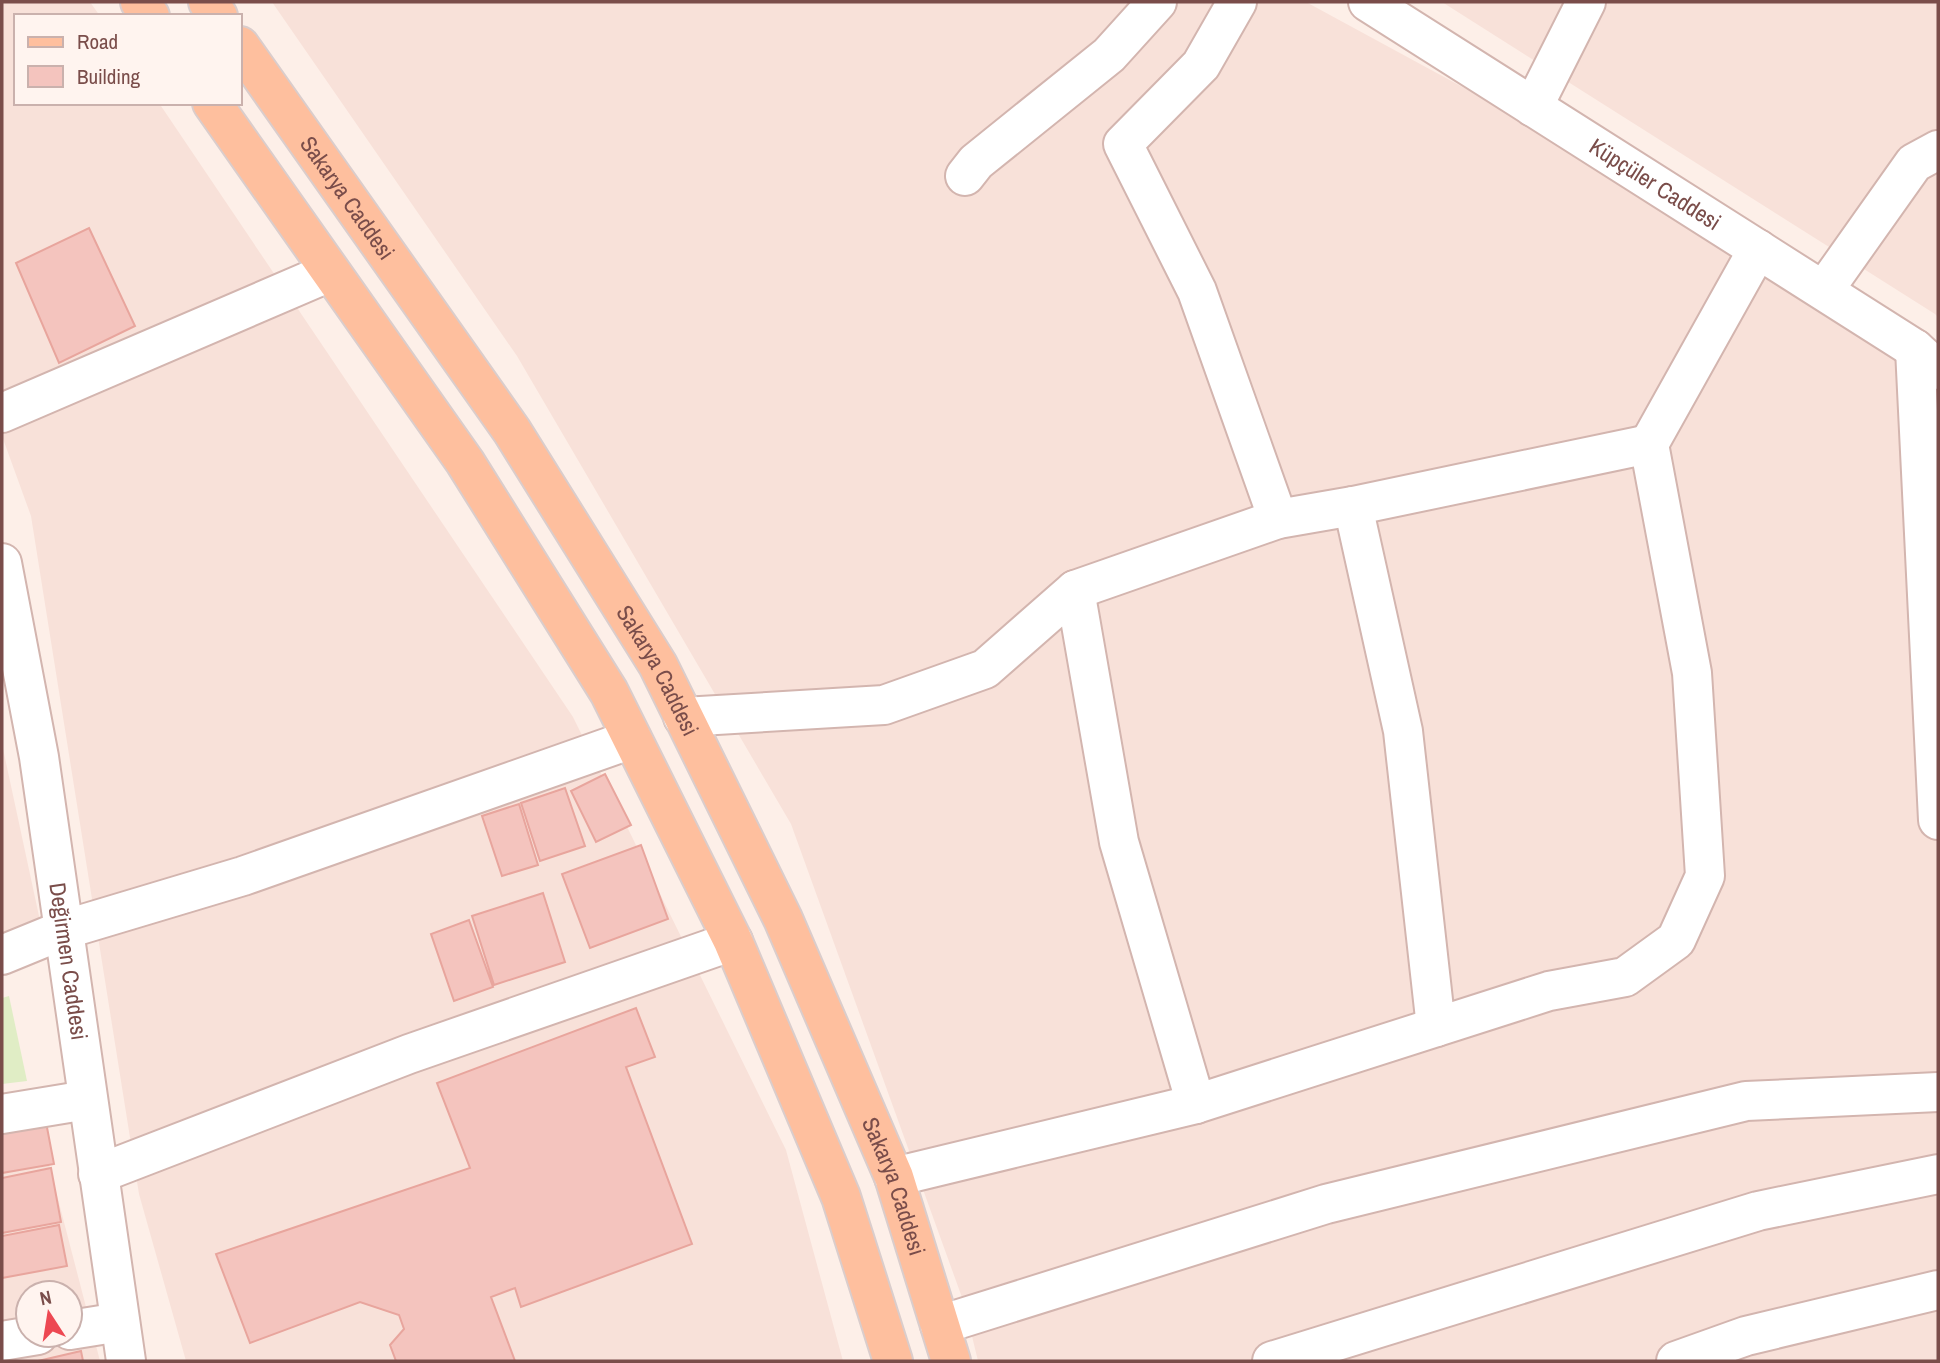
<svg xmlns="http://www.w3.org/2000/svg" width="1940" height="1363" viewBox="0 0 1940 1363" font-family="'Archivo Narrow',sans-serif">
<rect width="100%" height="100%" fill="#fdefe8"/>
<path fill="#f8e1d9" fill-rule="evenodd" d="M2,2H90L100,16H16V103H159L573,717L786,1150L843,1361H186L139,1194L31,516L2,436Z
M272,2H1306L1877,312L1938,372V1361H978L964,1303L791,824L517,356Z
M1442,2H1938V317L1935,314Z
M2,744L42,930L2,943Z
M44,1145L100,1361H2V1151ZM28,1293H70V1335H28Z"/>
<path fill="#e0edc5" d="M9,996L27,1081L2,1084V998Z"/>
<path fill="#f4c4be" stroke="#e8a59d" stroke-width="2" d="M89,228L135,326L59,363L16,263Z
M605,774L631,825L596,842L571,791Z
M565,788L585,846L540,861L521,803Z
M519,804L538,865L502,876L482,816Z
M641,845L668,919L590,948L562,874Z
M543,893L565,962L494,985L472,916Z
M469,920L493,987L454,1001L431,934Z
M636,1008L655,1057L626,1067L692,1244L521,1307L515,1288L491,1297L515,1361H396L390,1345L404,1329L399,1315L360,1302L250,1343L216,1254L470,1168L437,1083Z
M45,1117L54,1164L2,1173V1125Z
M51,1168L61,1222L2,1233V1178Z
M59,1225L67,1266L2,1278V1236Z
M81,1351L83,1361H38Z"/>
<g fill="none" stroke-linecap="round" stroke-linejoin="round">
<g stroke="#d3b5af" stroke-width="42">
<g id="minor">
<path d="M1237,2L1201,65L1123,144L1197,291L1278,519"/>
<path id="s1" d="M1368,2L1915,349L1938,370"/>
<path d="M1533,107L1586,2"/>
<path d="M965,176L976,162L1109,55L1157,2"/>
<path d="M1824,290L1914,163L1938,150"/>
<path d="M1915,349L1938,820"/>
<path d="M2,413L330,272"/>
<path d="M1353,506L1403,731L1436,1027"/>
<path id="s2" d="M2,563L39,757L126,1361"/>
<path d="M1075,590L1119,842L1196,1104"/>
<path d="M683,717L884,705L985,669L1075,590L1278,519L1353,506L1649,444"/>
<path d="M2,955L63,930L243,876L632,739"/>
<path d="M2,1114L87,1100"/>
<path d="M98,1174L409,1054L733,941"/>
<path d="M894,1177L1196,1104L1549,991L1625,977L1676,940L1705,876L1692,673L1649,444L1758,249"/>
<path d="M940,1325L1326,1204L1746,1101L1938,1092"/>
<path d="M70,1330L120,1322"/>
<path d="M2,1341L38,1335"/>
<path d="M1272,1361L1758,1211L1938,1174"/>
<path d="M1676,1361L1746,1336L1938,1290"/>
</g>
</g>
<g stroke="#dacdcc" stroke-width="42">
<g id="major">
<path d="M140,2L150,16"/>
<path d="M208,2L218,16"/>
<path id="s3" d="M240,46L512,431L658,665L783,919L894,1177L951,1361"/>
<path d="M212,103L465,462L609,692L733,941L841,1197L893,1361"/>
</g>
</g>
<use href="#minor" stroke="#fff" stroke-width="38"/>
<use href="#major" stroke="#febf9e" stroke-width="38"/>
</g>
<g text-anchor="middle" stroke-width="6" stroke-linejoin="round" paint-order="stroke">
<g font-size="23" fill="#7a4d4a" stroke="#fff4ef">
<text dy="8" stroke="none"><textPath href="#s1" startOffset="340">Küpçüler Caddesi</textPath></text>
<text dy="8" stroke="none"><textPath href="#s3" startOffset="186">Sakarya Caddesi</textPath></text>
<text dy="8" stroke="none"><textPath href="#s3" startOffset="752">Sakarya Caddesi</textPath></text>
<text dy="8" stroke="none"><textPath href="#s2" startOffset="404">Değirmen Caddesi</textPath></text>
<text dy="8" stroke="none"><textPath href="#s3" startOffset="1320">Sakarya Caddesi</textPath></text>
</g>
</g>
<rect width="1940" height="1363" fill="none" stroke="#7a4d4a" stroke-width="7"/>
<rect x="14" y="14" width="228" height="91" fill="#fff4ef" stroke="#cab1ad" stroke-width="2"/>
<rect x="28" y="37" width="35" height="10" fill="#febf9e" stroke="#cab1ad" stroke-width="2"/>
<text x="77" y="49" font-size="21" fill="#7a4d4a">Road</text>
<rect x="28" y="66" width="35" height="21" fill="#f4c4be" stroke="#cab1ad" stroke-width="2"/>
<text x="77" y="84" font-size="21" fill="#7a4d4a">Building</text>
<g transform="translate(49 1314) rotate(348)"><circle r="33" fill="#fff4ef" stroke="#cab1ad" stroke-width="2"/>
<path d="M0-5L12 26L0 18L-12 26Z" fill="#ed4852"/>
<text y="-10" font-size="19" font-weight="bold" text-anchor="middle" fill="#7a4d4a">N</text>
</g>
</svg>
